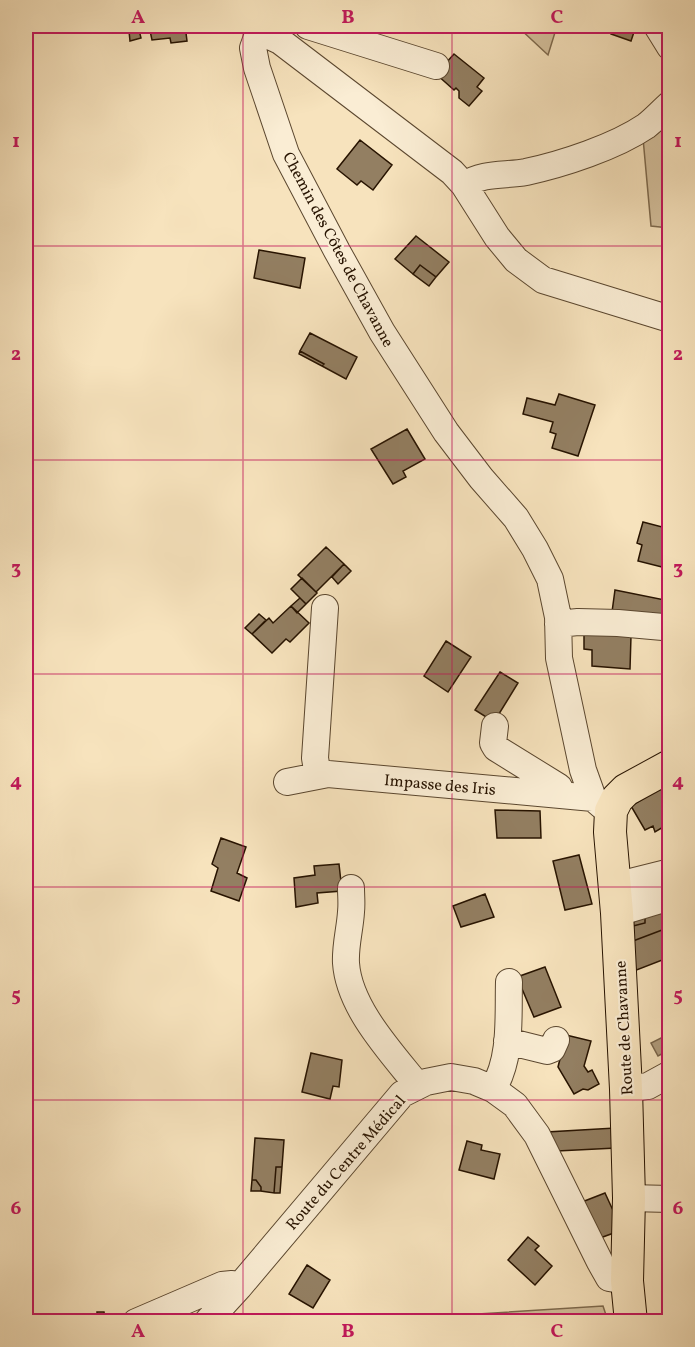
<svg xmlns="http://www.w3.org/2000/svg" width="695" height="1347" viewBox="0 0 695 1347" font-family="Vollkorn,serif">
<rect width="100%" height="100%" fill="#f7e3bd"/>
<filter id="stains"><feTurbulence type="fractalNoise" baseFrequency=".00333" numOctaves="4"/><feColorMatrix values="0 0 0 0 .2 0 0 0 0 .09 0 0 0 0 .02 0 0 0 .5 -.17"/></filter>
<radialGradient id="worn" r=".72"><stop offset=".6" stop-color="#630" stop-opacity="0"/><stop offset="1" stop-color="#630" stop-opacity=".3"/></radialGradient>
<path fill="#d4c09d" stroke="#7e6a4e" stroke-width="1.5" d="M517,26H557L548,55Z
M669,118V228L651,226L643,138Z
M603,1306L608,1321H414V1318Z"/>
<path fill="#b09c7d" stroke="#79654b" stroke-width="1.5" d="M669,1034V1050L658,1056L651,1043Z"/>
<path fill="#937f62" stroke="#271300" stroke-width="1.5" d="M119,26H138L141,38L130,41L129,31L121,32Z
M149,26H176L178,33H186L187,41L171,43L170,38L152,40Z
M613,26H636L631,41L611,34Z
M454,54L484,78L477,87L482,91L469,106L459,98V91L456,88L454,90L436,74Z
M360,140L392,165L373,190L361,181L357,185L337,169Z
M416,236L449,262L436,277L420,265L413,274L395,259Z
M259,250L305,258L300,288L254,278Z
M420,265L436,277L429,286L413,274Z
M310,333L357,357L346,379L322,366L324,364L300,351Z
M300,351L324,364L322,366L299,354Z
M559,394L595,405L578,456L552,448L556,434L550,432L553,422L523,414L527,398L555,405Z
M407,429L425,459L403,471L406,477L393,484L371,449Z
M643,522L670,529V569L638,561L642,545L637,543Z
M326,547L344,564L316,592L298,575Z
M344,564L351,571L338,584L332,577Z
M302,578L317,593L306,604L291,589Z
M615,590L665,600L663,622L612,612Z
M300,598L306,604L297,613L291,606Z
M291,606L309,623L290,642L286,639L272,653L252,634L269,618L273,623Z
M259,614L266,620L252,634L245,628Z
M584,633L631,636L630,669L592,666V650L584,649Z
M446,641L471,657L448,692L424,676Z
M500,672L518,683L494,722L475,710Z
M670,782V823L655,832L653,826L645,830L631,806Z
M495,810L540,811L541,838H497Z
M221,838L246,847L237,873L247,878L239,901L211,891L218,868L212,864Z
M579,855L592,904L565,910L553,861Z
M339,864L342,891L317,893L318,903L296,907L294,878L315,875L314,866Z
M485,894L494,917L461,927L453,906Z
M670,906V927L633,941V926L645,923V914Z
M645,914V923L633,926V918Z
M670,927V957L634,971L633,941Z
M545,967L561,1007L534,1017L517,977Z
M566,1035L591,1041L584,1066L588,1072L592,1070L599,1084L588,1090L583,1089L574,1094L558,1067Z
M311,1053L342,1060L339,1087L333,1086L330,1099L302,1092Z
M615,1128L616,1148L557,1151L547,1132Z
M255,1138L284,1140L282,1167H276L274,1193L261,1191V1187L256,1180H252Z
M467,1141L482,1145L481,1150L500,1154L494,1179L459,1170Z
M276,1167H282L280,1193H274Z
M252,1180H256L261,1187V1191H251Z
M605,1193L622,1230L600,1238L582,1202Z
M528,1237L539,1246L535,1250L552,1266L535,1285L508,1260Z
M307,1265L330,1280L313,1308L289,1294Z
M97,1312H104L105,1319L97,1320Z"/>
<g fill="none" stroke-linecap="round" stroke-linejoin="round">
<g stroke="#5b472f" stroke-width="28">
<path id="minor" d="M308,26L436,66
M657,26L670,47
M464,185C484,172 505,176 526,172C563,164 615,147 646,126C654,120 662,111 670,104
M558,624L578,622L618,623L663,627L670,626
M495,726L493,743L496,748L559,787L562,795
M318,776L315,758L325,608
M287,782L328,774L593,798
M611,811L601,805L593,798L583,770L559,658L558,617L550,579L535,549L516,518L481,478L446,432L382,332L337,251L286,154L257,68L253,48L257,37L267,35L280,41L452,172L464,185L497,237L516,260L543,280L670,319
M614,886L670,872
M351,888C351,896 352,904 351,912C350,929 345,946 346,963C349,1008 391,1052 418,1086
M617,913L670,897
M507,1041L547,1051L552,1049L556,1040
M493,1089C512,1058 508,1017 509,982
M626,1089L648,1086L670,1074
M629,1198L670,1199
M136,1322L222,1285L232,1284L239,1287
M207,1322L239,1287L402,1094L426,1082L451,1077L474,1081L493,1089L515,1105L537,1135L600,1262L609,1278L627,1281"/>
</g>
<g stroke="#271300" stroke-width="34">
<path id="major" d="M631,1322L627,1281L629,1198L626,1089L617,913L610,832L611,811L617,799L626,790L670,766"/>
</g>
<use href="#minor" stroke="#faedd4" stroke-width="26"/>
<use href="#major" stroke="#f7e3bd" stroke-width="32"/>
</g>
<path fill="none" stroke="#c2185b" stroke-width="1.5" stroke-opacity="0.55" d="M243,26V1322M452,26V1322M26,246H670M26,460H670M26,674H670M26,887H670M26,1100H670"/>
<g text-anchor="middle" stroke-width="4.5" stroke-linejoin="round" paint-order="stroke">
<g font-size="16" fill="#271300" stroke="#faedd4">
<text transform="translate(339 249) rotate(62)" y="6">Chemin des Côtes de Chavanne</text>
<text transform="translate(440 784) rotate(5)" y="6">Impasse des Iris</text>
<text transform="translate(623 1028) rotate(-93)" y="6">Route de Chavanne</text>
<text transform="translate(345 1162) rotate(-49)" y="6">Route du Centre Médical</text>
</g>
</g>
<rect width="695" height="1347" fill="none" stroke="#f7e3bd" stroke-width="66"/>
<rect x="33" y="33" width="629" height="1281" fill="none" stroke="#c2185b" stroke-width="2"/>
<g font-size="20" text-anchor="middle" font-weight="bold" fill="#c2185b">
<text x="138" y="23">A</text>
<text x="348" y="23">B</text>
<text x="557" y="23">C</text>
<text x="16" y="147">1</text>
<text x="678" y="147">1</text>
<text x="16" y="360">2</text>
<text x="678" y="360">2</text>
<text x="16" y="574">3</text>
<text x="678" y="574">3</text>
<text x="16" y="787">4</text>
<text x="678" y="787">4</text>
<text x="16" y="1001">5</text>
<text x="678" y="1001">5</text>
<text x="16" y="1214">6</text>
<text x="678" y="1214">6</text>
<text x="138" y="1337">A</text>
<text x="348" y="1337">B</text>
<text x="557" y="1337">C</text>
</g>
<rect width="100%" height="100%" filter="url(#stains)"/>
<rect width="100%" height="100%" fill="url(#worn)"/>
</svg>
